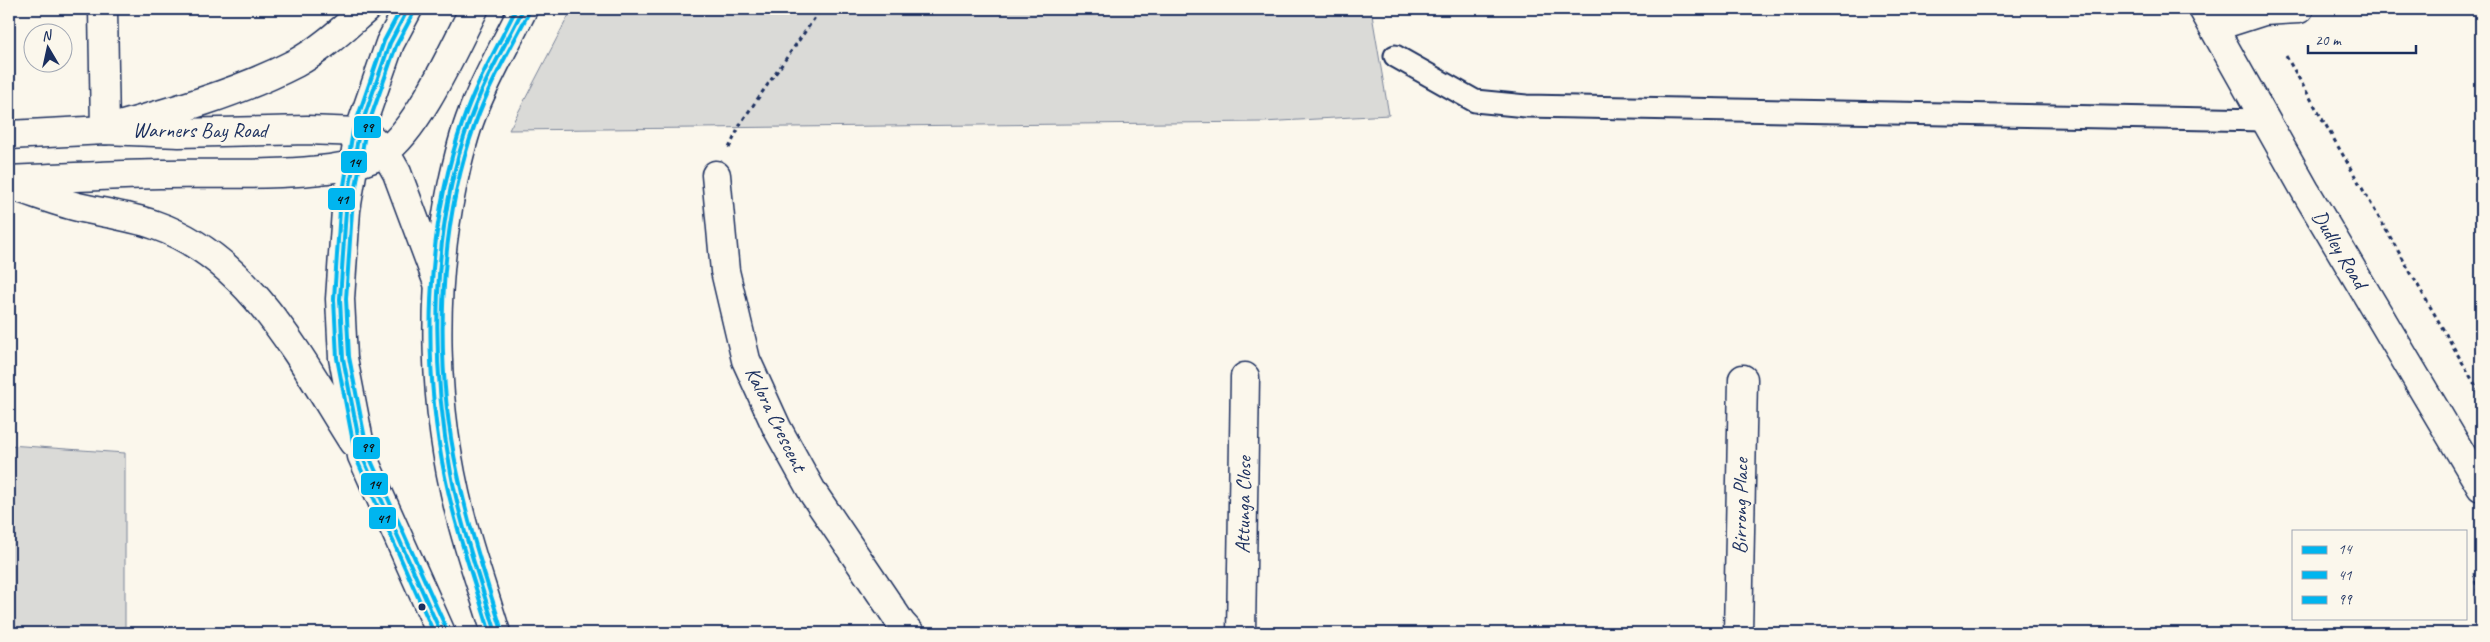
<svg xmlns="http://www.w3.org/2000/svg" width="2490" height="642" viewBox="0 0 2490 642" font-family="Caveat,sans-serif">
<rect width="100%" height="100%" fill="#fbf7ec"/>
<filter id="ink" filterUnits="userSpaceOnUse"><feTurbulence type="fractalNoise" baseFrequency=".02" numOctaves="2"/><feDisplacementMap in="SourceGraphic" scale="10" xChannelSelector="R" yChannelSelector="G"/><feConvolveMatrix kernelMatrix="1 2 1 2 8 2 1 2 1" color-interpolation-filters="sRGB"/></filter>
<g filter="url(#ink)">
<path fill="#dadad7" stroke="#7a849a" d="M572,9H1371L1389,115L1263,122L509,130Z
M9,445L125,453V633H9Z"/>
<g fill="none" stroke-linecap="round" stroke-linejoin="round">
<g stroke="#1b2f5e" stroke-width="25">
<path id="service" d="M1395,56L1475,101L1526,106L2265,120"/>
</g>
<g stroke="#1b2f5e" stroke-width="31">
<path id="minor" d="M103,9L105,130
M2214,27L2264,11L2299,9
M716,175L725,271L746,360L777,428L813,493L901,623L910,633
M1241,633L1245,377
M1738,633L1743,379"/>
</g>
<g stroke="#1b2f5e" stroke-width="31">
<path id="secondary" d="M2203,9L2306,192L2481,487
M9,135L105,130L179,133L307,130L359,132L373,140L385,152L397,173L438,283
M9,180C59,178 110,175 160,174C214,172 342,181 384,152C418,130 455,46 474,9"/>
</g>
<g stroke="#1b2f5e" stroke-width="31">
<path id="trunk" d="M408,9L390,43L359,132L346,210L340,299L343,358L362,456L441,633
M105,130C170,112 236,94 296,63C322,49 344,28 366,9
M9,185C32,192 54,201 78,207C103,213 130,216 155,225C251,258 302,362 353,442
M496,633C484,593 470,554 460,514C433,408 430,294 452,187C457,163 463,137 472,114C486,78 506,44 523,9"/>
</g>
<path stroke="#1b2f5e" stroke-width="3" stroke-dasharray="4 4" stroke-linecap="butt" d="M2286,56L2481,395
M729,148L742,121L821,9
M2474,573L2481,608
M2479,633L2481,629"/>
<use href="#service" stroke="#fbf7ec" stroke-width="21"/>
<use href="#minor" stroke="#fbf7ec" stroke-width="28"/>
<use href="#secondary" stroke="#fbf7ec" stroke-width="28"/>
<use href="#trunk" stroke="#fbf7ec" stroke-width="28"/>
<g stroke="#fbf7ec" stroke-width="8">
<path id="bus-1" d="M408,9L390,43L359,132L346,210L340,299L343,358L362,456L441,633
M496,633C480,580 461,528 451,473C430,361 431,230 469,122C483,82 505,46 523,9"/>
</g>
<g stroke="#fbf7ec" stroke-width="8">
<path id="bus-2" d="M401,9L384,41L353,131L340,210L334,299L337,358L356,458L434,633
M502,631C486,579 469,528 458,475C434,366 437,230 475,124C489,85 510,49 529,12"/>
</g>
<g stroke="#fbf7ec" stroke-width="8">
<path id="bus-3" d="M414,12L396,46L365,134L352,211L346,299L349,357L368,454L447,630
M490,633C474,581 456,530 445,477C422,365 425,230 463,121C476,82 498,46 516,9"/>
</g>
<use href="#bus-1" stroke="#00b5ef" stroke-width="4"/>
<use href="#bus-2" stroke="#00b5ef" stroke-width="4"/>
<use href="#bus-3" stroke="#00b5ef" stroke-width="4"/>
</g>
</g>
<circle fill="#1b2f5e" stroke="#fbf7ec" stroke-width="2" cx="422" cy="607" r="4.5"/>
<g text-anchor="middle" stroke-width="4" stroke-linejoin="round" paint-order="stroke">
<g font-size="21" fill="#1b2f5e" stroke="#fbf7ec">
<text x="200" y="137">Warners Bay Road</text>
<text transform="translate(2340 249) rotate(59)" y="7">Dudley Road</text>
<text transform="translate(776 419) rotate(64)" y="7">Kalora Crescent</text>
<text transform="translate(1243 505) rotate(-89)" y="7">Attunga Close</text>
<text transform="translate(1740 506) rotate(-89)" y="7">Birrong Place</text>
</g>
</g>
<g stroke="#fbf7ec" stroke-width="2">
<rect x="353" y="115" width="29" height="24" rx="5" fill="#00b5ef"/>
<rect x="340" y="150" width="28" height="24" rx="5" fill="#00b5ef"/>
<rect x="327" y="187" width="29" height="24" rx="5" fill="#00b5ef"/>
<rect x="352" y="436" width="29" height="24" rx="5" fill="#00b5ef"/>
<rect x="360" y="472" width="29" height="24" rx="5" fill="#00b5ef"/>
<rect x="368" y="506" width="29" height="24" rx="5" fill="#00b5ef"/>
</g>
<g font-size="14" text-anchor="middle" font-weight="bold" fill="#111">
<text x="367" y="132">99</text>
<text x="354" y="167">14</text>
<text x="342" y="204">41</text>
<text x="367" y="452">99</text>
<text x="374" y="489">14</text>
<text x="383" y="523">41</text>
</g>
<rect width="2490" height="642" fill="none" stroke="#fbf7ec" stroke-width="30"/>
<rect x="15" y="15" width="2460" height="612" fill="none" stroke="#1b2f5e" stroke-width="2" filter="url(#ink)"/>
<rect x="2292" y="530" width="175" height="90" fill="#fbf7ec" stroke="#a1a7b3"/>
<rect x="2302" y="546" width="25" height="8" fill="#00b5ef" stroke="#a1a7b3"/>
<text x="2338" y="554" font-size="15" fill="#1b2f5e">14</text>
<rect x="2302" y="571" width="25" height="8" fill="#00b5ef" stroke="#a1a7b3"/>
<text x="2338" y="580" font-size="15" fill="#1b2f5e">41</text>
<rect x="2302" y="596" width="25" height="8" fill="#00b5ef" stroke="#a1a7b3"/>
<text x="2338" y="604" font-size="15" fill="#1b2f5e">99</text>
<g transform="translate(48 48) rotate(351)"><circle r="24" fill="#fbf7ec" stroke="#a1a7b3"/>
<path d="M0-4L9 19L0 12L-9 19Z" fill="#1b2f5e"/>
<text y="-8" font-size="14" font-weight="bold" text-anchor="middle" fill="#1b2f5e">N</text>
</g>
<path d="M2308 45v8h108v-8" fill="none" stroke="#1b2f5e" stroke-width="2.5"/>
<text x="2315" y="45" font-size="15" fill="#1b2f5e" stroke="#fbf7ec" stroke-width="4" paint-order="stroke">20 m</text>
</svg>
